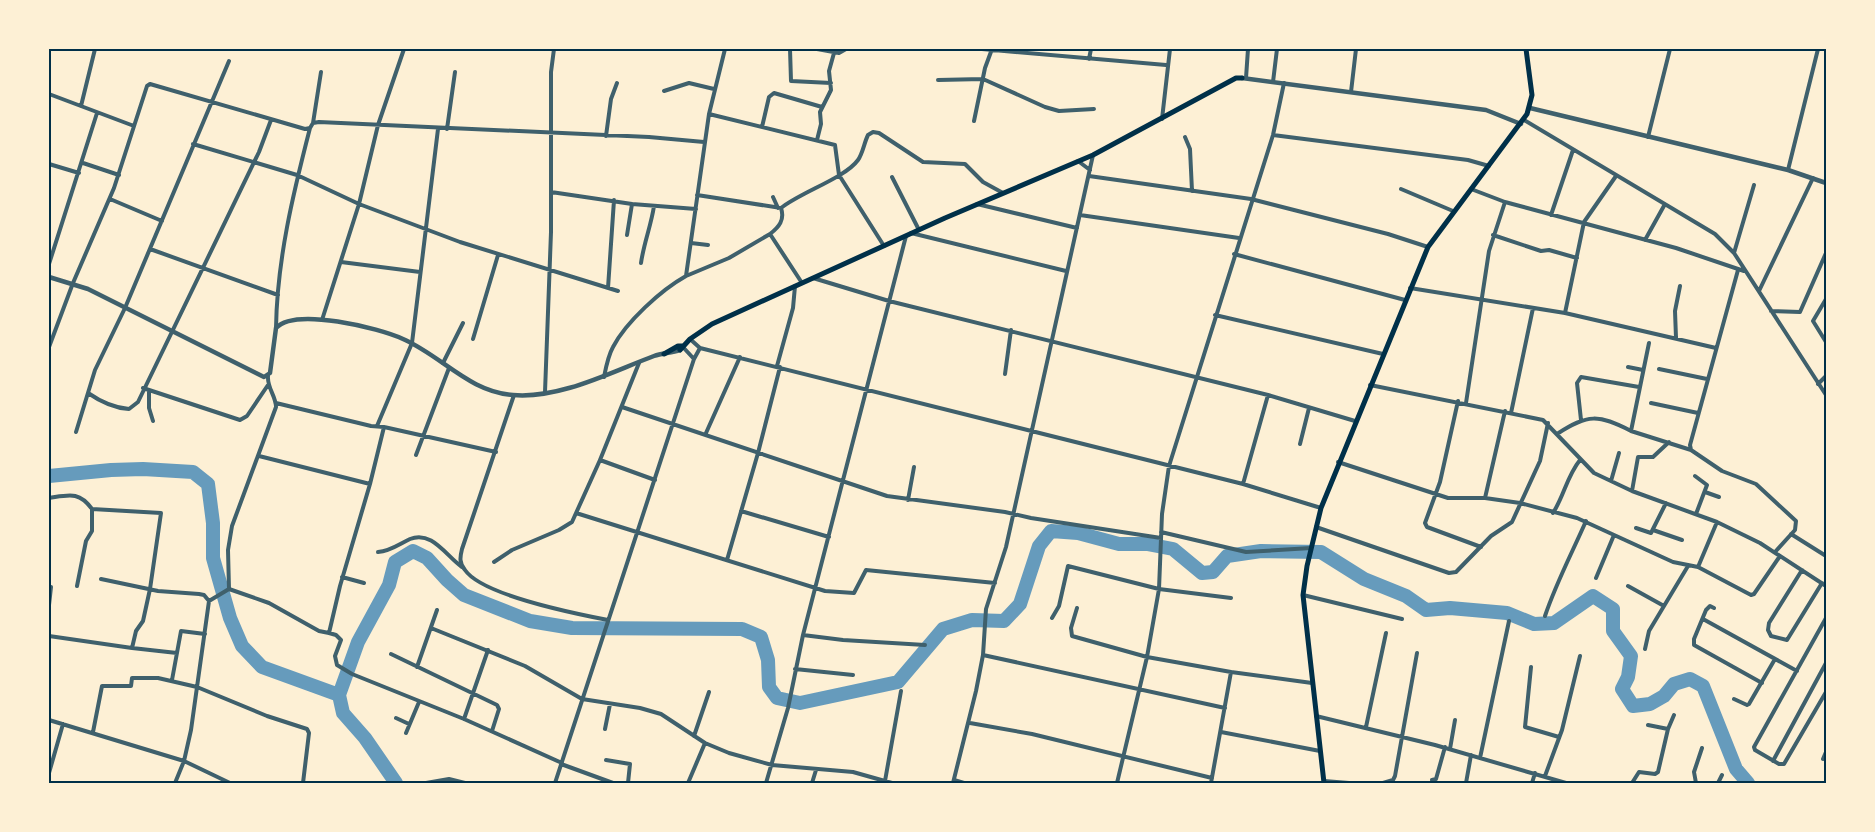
<svg xmlns="http://www.w3.org/2000/svg" width="1875" height="832" viewBox="0 0 1875 832" font-family="'Roboto Condensed',sans-serif">
<rect width="100%" height="100%" fill="#fdf0d5"/>
<g fill="none" stroke-linecap="round" stroke-linejoin="round">
<path stroke="#669bbc" stroke-width="14" d="M49,476L111,470L143,469L193,472L208,484L213,523V558L230,618L242,646L262,667L339,695L343,713L365,738L396,783
M339,695L358,642L389,585L395,562L413,551L427,558L447,580L464,595L530,621L572,628L742,629L761,637L768,660L769,687L777,698L800,703L898,682L943,629L972,620L1004,621L1020,604L1039,546L1051,531L1078,533L1119,544H1147L1173,549L1202,573L1213,572L1227,556L1261,551L1321,552L1364,579L1406,596L1426,610L1450,608L1507,613L1534,624L1554,623L1593,596L1613,609V631L1631,656L1628,677L1622,689L1633,706L1650,704L1664,696L1674,684L1690,679L1703,686L1736,769L1748,783"/>
<path stroke="#3f606c" stroke-width="4" d="M790,49L791,81L831,83
M817,49L839,53L846,49
M982,49L1166,65
M1089,59L1091,49
M1246,78L1248,49
M938,80L983,79L1045,107L1059,111L1094,109
M1273,82L1277,49
M664,91L689,83L714,89
M1351,92L1356,49
M49,94L134,126
M81,106L95,49
M709,114L835,145L839,175L884,246
M1162,119L1170,49
M1524,120L1715,234L1734,253L1826,395
M974,121L985,68L992,49
M313,123L321,72
M762,127L769,97L774,93L822,107
M447,129L455,72
M1273,135L1468,160L1489,166
M606,136L611,99L617,83
M1185,137L1190,149L1192,191
M1648,137L1670,49
M817,140L821,124L820,112L831,90L829,71L834,53
M193,144L297,175L359,204L460,242L618,291
M1078,161L1090,170
M83,163L119,175
M49,164L79,173
M1788,170L1818,49
M1089,176L1251,199L1388,234L1428,247
M892,177L919,230
M1401,189L1453,211
M1471,189L1505,202L1676,248L1744,271
M551,192L632,204L696,209
M697,195L781,208C785,220 779,227 770,234L802,283
M773,197L778,208
M110,199L162,221
M977,204L1077,228
M1826,206V215
M781,208C801,192 845,178 858,160C863,153 864,143 868,135L873,132L879,133L923,162L965,164L983,182L1003,193
M1080,215L1239,238
M1551,215L1573,150
M911,233L1066,271
M627,235L632,204
M1493,235L1541,251L1549,250L1577,258
M1645,240L1665,204
M691,243L708,245
M150,249L278,295
M1734,253L1754,185
M1234,254L1405,300
M341,262L420,272
M641,263C644,242 651,226 654,206
M49,264L97,113
M686,276L729,258L770,234
M813,278L889,301L1268,395L1355,421
M608,288L614,200
M1410,288L1565,313L1716,348
M1759,291L1813,178
M1826,299L1813,321L1826,342
M1771,311L1800,312L1826,253
M1565,313L1584,222L1616,176
M1215,315L1383,354
M322,320L359,204L378,125L404,49
M276,328C277,260 293,194 310,128
M1676,338L1675,311L1680,286
M473,339L498,255
M690,339L700,348L1243,484L1321,508
M682,346L694,359
M49,347L73,283L114,188L147,86L150,84L305,129L310,128L313,123L319,122L649,137L704,142
M443,363L463,323
M777,366L793,308L795,286
M1628,367L1643,370
M1659,369L1707,379
M1005,374L1011,330
M604,377C606,367 608,356 613,347C626,322 661,290 686,276L709,114L725,49
M1818,384L1826,376
M1370,385L1543,420L1594,473L1632,491L1717,522L1760,543L1826,586
M143,388L240,420L247,416L268,385
M149,390V408L153,421
M545,392L551,232V72L554,49
M88,393C101,402 113,408 129,409L138,402L259,152L271,120
M514,395L462,549C460,557 459,563 465,570C482,595 577,614 608,620
M1458,401L1440,482L1425,523L1427,527L1481,547
M1466,403L1489,251L1505,202
M1651,403L1698,413
M622,407L887,496L1005,512L1031,518L1161,538
M1511,413L1533,308
M1581,420L1577,383L1581,377L1639,387
M377,426L412,343L438,129
M384,427L496,452
M1631,431L1691,450L1722,471L1756,484L1796,521L1795,530L1775,552
M76,432L95,370L125,308L229,61
M706,433L740,357
M1557,434C1588,414 1598,414 1631,431L1649,343
M1300,444L1309,408
M1691,450L1690,445L1738,270
M416,455L449,368
M259,456L370,484
M600,460L655,480
M1338,462L1448,498H1485L1520,503L1577,518L1673,562L1698,567L1751,595L1754,594L1780,556
M1695,476L1707,485L1696,514
M1611,481L1619,453
M1243,484L1268,395
M1632,491L1638,457H1653L1669,442
M1705,492L1719,497
M49,498C69,495 79,491 92,509V531L86,541L77,586
M1485,498L1505,411
M908,500L914,467
M92,509L161,513L150,589L143,621L136,631L132,648L177,653
M741,511L829,537
M576,513L825,591L854,593L866,570L995,583
M1553,513C1564,496 1567,476 1580,460
M1316,527L1449,573L1456,572L1491,536L1512,522L1540,461L1548,423
M1636,528L1651,533L1666,503
M1653,530L1682,540
M1161,532L1246,552L1311,548
M1791,534L1826,556
M378,552C391,551 399,544 410,539C432,530 446,556 462,567
M727,560L758,453L780,367
M494,562L512,550L559,530L572,522L600,460L639,363
M1698,567L1717,522
M1802,570L1769,623L1768,630L1771,636L1787,640L1822,583
M342,577L364,583
M1596,578L1614,535
M101,579L158,591L199,594L204,595L209,601L191,730L184,761L175,783
M1628,586L1664,606
M229,589L269,603L319,631L329,633L340,586L370,484L384,427L371,426L276,403
M1303,595L1402,619
M209,601L229,589L228,550L232,526L276,407C276,396 267,388 268,376
M49,605L51,587
M1077,608L1071,628L1072,636L1147,657L1231,672L1312,683
M1714,608L1710,606L1706,610L1694,639V645L1762,683
M1545,616C1556,583 1572,553 1586,521
M1052,618L1059,606L1068,566L1159,589L1231,598
M1826,618L1754,747L1755,750L1779,764H1784L1826,692
M1703,619L1797,671
M431,628L525,666L582,699L640,708L661,714L705,743L729,753L772,765L853,772L892,783
M329,633L336,635L341,640L335,656L337,665L352,674L464,719L562,763
M803,635L843,640L925,645
M49,636L132,648
M1645,649L1649,631L1688,566
M391,654L497,705L499,709L492,731
M983,655L1225,708
M417,667L437,610
M1531,667L1525,727L1559,737
M795,669L853,675
M172,680L181,631L205,634
M1734,699L1747,705L1749,704L1775,659
M1316,716L1435,745L1566,783
M396,718L409,724
M464,719L488,650
M49,720L184,761L230,783
M970,723L1032,734L1212,778
M1648,725L1668,729
M1366,727L1386,633
M605,729L610,704
M93,732L102,686H131L132,678H158L197,687L267,716L307,729L309,733L303,783
M1221,732L1320,751
M406,733L419,702
M694,736L709,692
M1450,749L1455,720
M1480,758L1509,621
M1823,759L1826,752
M606,760L630,764L628,783
M1773,761L1826,663
M561,764L613,783
M49,773L63,724
M1545,776L1562,730L1580,656
M954,780L964,783
M1432,780L1436,779L1445,747
M885,781L901,691
M1324,781L1349,783
M426,783L449,779L465,783
M555,783L694,359L700,348
M688,783L705,743
M766,783L788,708L803,635L906,236
M812,783L816,770
M953,783L976,691L983,655L986,609L1006,547L1093,155
M1117,783L1147,657L1159,589L1162,514L1169,466L1273,135L1284,83
M1211,783L1231,672
M1383,783L1393,780L1395,776L1417,653
M1466,783L1471,755
M1532,783L1535,773
M1632,783L1639,772L1655,774L1658,772L1668,729L1674,715
M1696,783L1694,772L1702,748
M1718,783L1722,775"/>
<path stroke="#3f606c" stroke-width="4.5" d="M1242,78L1486,110L1521,124
M1530,108L1788,170L1826,183
M49,277L88,289L264,377L270,373L276,328C295,307 379,328 403,339C442,356 469,392 513,395C560,399 611,372 654,356C662,353 671,353 680,350"/>
<path stroke="#003049" stroke-width="5" d="M680,350L690,339L712,324L945,218L1093,155L1236,78H1242
M664,354L678,346H682
M1324,783L1303,595L1307,566L1321,508L1428,247L1527,114L1532,95L1526,49"/>
</g>
<rect width="1875" height="832" fill="none" stroke="#fdf0d5" stroke-width="100"/>
<rect x="50" y="50" width="1775" height="732" fill="none" stroke="#003049" stroke-width="2"/>
</svg>
